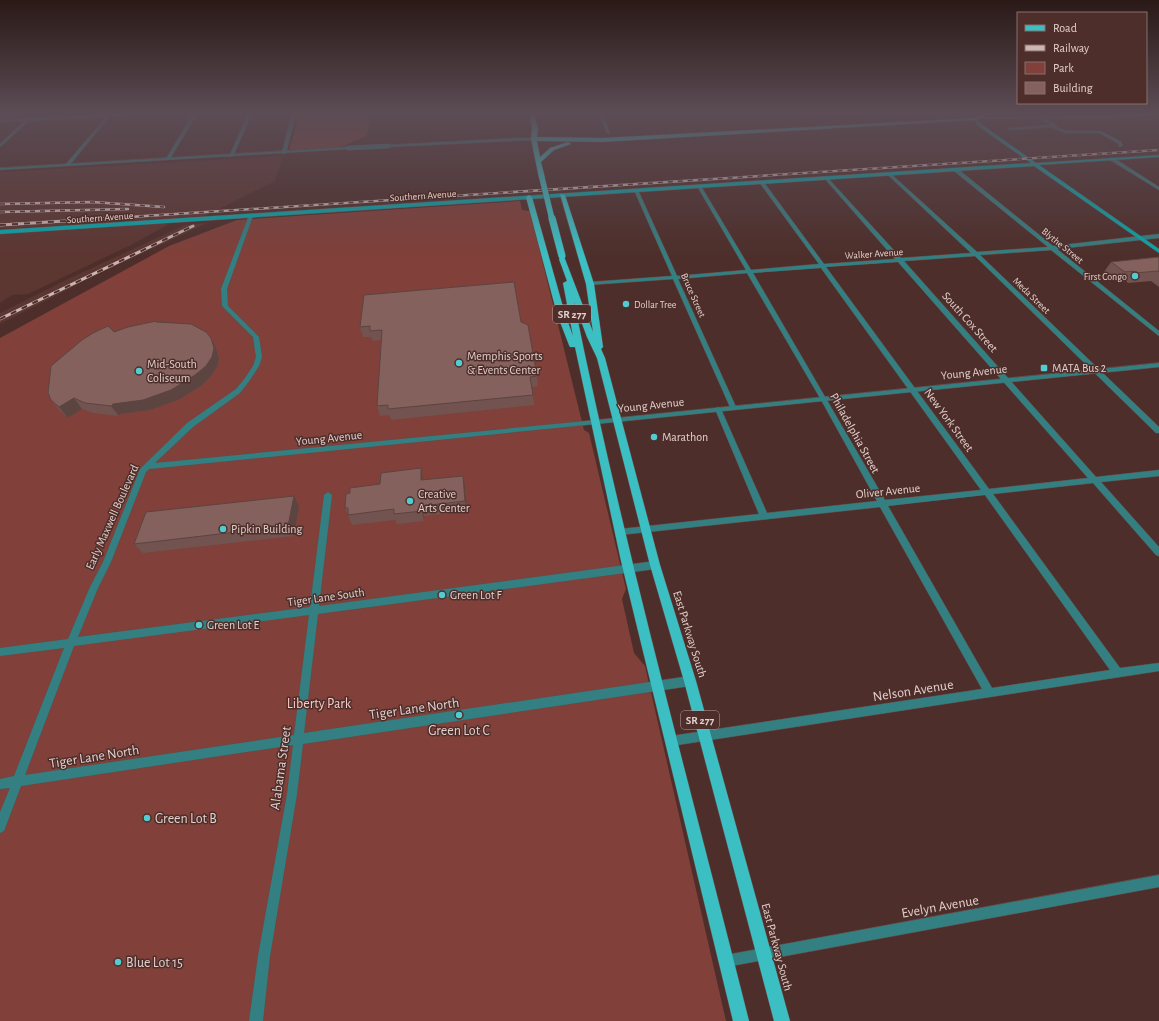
<svg xmlns="http://www.w3.org/2000/svg" width="1159" height="1021" viewBox="0 0 1159 1021" font-family="'Alegreya Sans',sans-serif">
<rect width="100%" height="100%" fill="#4d2e2a"/>
<path fill="#5c3631" d="M283,156L275,181L205,216L0,229V172Z
M207,223L94,276L0,324V313L68,279L185,225Z
M153,224H169L131,245L28,294L12,295L0,303V234Z"/>
<path fill="#814039" d="M300,114H371L367,136L338,148L289,150Z
M520,201L522,210L530,211L584,430L589,433L626,589L622,599L634,653L645,666L726,1021H0V338L169,246L237,220Z"/>
<g fill="none" stroke-linecap="round" stroke-linejoin="round">
<g stroke="#684b47" stroke-width="1">
<path id="minor" d="M103,114H133L110,116L69,166L65,165L106,117L29,121L0,147V144L24,121L0,122V120Z
M193,114H197L170,159L166,160V159Z
M248,114H252L233,156L229,157Z
M292,114H296L286,153L284,154L282,153Z
M599,114H603L610,134L607,133Z
M1136,114H1159L1115,118L1047,119L1056,125V127L1066,131H1101L1120,141L1123,145L1120,147L1118,146L1119,145L1117,143L1099,133H1065L1051,127L1010,130L1008,129L1010,128L1051,125L1042,119H980L978,118L980,117L1115,116Z
M1110,158H1114L1159,187V190L1110,160Z
M954,169H958L1053,246L1159,234V238L1057,249L1159,331V336L1051,250L980,255L1159,427V433H1156L975,256L904,261L1096,477L1159,470V476L1101,482L1159,547V556L1156,555L1093,483L993,494L1120,668L1159,663V671L671,746L667,745L666,741L667,737L671,736L982,689L880,507L620,535L617,534L616,532L617,530L620,529L759,514L715,409L718,407L721,409L767,513L877,501L820,398L747,273L678,279L736,407L733,409L730,407L673,279L588,285V283L590,282L672,276L634,190L636,189L638,190L677,276L746,270L697,186L699,185L701,186L751,270L819,264L759,182L761,181H763L824,264L895,259L825,179V177H827L901,258L971,253L888,175V173H890L977,252L1048,247L954,171ZM898,262L1088,478L989,489L826,267ZM821,268L981,490L885,500L753,273ZM985,495L1110,670L992,688L888,506Z
M249,215L253,216L227,289L228,306L259,337L262,357L259,366L250,380L240,393L193,427L155,463L596,420L600,422L596,424L149,469L146,472L111,562L98,588L78,637L310,607L324,495L328,492L332,495L319,606L655,561L658,563L659,565L658,567L655,569L318,614L304,733L690,676L693,678L695,681L693,684L690,686L303,744L297,794L270,956L263,1021H249L258,956L287,794L293,745L21,786L4,831L0,833V812L10,788L0,789V779L14,776L64,648L0,656V648L68,639L90,587L103,562L140,469L187,423L236,389L245,378L253,366L256,357L253,337L222,306L221,289ZM309,615L294,735L25,775L74,646Z
M1159,875V887L726,967L722,965L720,961L722,957L726,955Z"/>
</g>
<g stroke="#684b47" stroke-width="1">
<path id="tertiary" d="M515,138H534L536,139L534,140L389,147L387,146L389,145Z
M349,147V149H348L0,170V168Z
M1159,363V367L596,424L592,422L596,420Z"/>
</g>
<g stroke="#684b47" stroke-width="1">
<path id="secondary" d="M976,118L981,124L1036,163L1159,155V157L1039,165L1159,249V253L1034,166L0,234V230L1031,163L978,126L974,119Z"/>
</g>
<g stroke="#684b47" stroke-width="1">
<path id="primary" d="M530,114H534L538,129L537,137L602,138L975,118L982,114H988L976,120L602,142L537,141L540,157L550,148L568,142L571,144L554,150L541,162L545,178L542,180L539,178L531,139L532,129Z
M560,194L565,195L594,284L603,347L601,349L605,358L660,565L696,681L790,1021H774L684,681L650,565L597,358L587,337L574,302C623,544 689,782 749,1021H733L621,561L575,347H570L569,345L557,314L526,197L529,195L532,197L565,314L573,336L563,283L567,281L559,259L562,257L565,259L593,332L586,284Z"/>
</g>
<use href="#minor" fill="#347f81" fill-rule="evenodd"/>
<use href="#tertiary" fill="#347f81" fill-rule="evenodd"/>
<use href="#secondary" fill="#09a6aa" fill-rule="evenodd"/>
<use href="#primary" fill="#3cbfc3" fill-rule="evenodd"/>
<g stroke="#ccb6b3" stroke-width="2.5">
<path id="rail-far1" d="M0,204L92,202L164,207
M0,212L128,209
M99,219L1159,150"/>
</g>
<g stroke="#ccb6b3" stroke-width="3">
<path id="rail" d="M0,225L114,218
M0,319L193,226"/>
</g>
<use href="#rail-far1" stroke="#4d2e2a" stroke-width="1.5" stroke-dasharray="5" stroke-linecap="butt"/>
<use href="#rail" stroke="#4d2e2a" stroke-width="2" stroke-dasharray="6" stroke-linecap="butt"/>
<g stroke="#684b47" stroke-width="5" stroke-linecap="butt">
<path id="tertiary-bridge" d="M348,148L389,146"/>
</g>
<g stroke="#684b47" stroke-width="6" stroke-linecap="butt">
<path id="primary-bridge-far1" d="M542,178L552,219"/>
</g>
<g stroke="#684b47" stroke-width="8" stroke-linecap="butt">
<path id="primary-bridge" d="M552,218L562,256"/>
</g>
<use href="#tertiary-bridge" stroke="#347f81" stroke-width="4.5"/>
<use href="#primary-bridge-far1" stroke="#3cbfc3" stroke-width="5.5"/>
<use href="#primary-bridge" stroke="#3cbfc3" stroke-width="7"/>
</g>
<path fill="#725350" d="M1159,257V287L1151,281L1128,283L1126,281L1118,282L1104,272L1111,262Z
M364,295L521,322L537,376L538,386L532,387L534,405L391,420L389,415L380,416L377,406L381,340L373,341L371,337H363L360,327Z
M156,321L158,322L216,348L219,358L217,367L211,376L201,386L178,400L150,410L120,414L119,416L93,413L82,409L68,418L59,410L51,400L114,332Z
M423,479V480L465,486L467,511L424,516V521L397,524L395,520L352,525L345,508L350,493L380,484Z
M294,496L299,506L294,536L143,553L134,544Z"/>
<path fill="#5c4441" d="M211,338L216,348L219,358L217,367L211,376L201,386L178,400L150,410L120,414L119,416L111,406L113,404Z
M74,398L82,409L68,418L59,407Z
M421,468L423,479L424,491L421,480Z
M463,476L465,486L467,511L465,501Z
M294,496L299,506L294,536L288,526Z
M421,506L424,516V521Z"/>
<path fill="#84615d" stroke="#5c4441" d="M1159,257V272L1158,271L1135,273L1133,271L1125,272L1111,262Z
M514,282L521,322L528,325L537,376L530,377L533,395L388,409V405L377,406L382,330L370,331V326L360,327L364,295Z
M156,321V322L191,324L206,332L211,338L214,348L212,357L206,366L195,375L171,390L143,400L113,404L111,406L85,403L74,398L59,407L51,400L48,393L51,366L82,340L93,333L108,326L114,332L128,327Z
M421,468V480L463,476L465,501L421,506L422,511L394,514V509L348,515V508H345L346,494L350,493V488L380,484L381,473Z
M294,496L288,526L134,544L146,512Z"/>
<linearGradient id="sky" x2="0" y2="1"><stop stop-color="#2a1917"/><stop offset="0.44" stop-color="#5c4c55"/><stop offset="1" stop-color="#5c4c55" stop-opacity="0"/></linearGradient>
<rect width="1159" height="257" fill="url(#sky)"/>
<g fill="#52ccd0" stroke="#4d2e2a" stroke-width="1.5">
<circle cx="1135" cy="276" r="4"/>
<circle cx="626" cy="304" r="4"/>
<circle cx="459" cy="363" r="4"/>
<rect x="1040" y="364" width="8" height="8" rx="2"/>
<circle cx="139" cy="371" r="4"/>
<circle cx="654" cy="437" r="4"/>
<circle cx="410" cy="501" r="4"/>
<circle cx="223" cy="529" r="4"/>
<circle cx="442" cy="595" r="4"/>
<circle cx="199" cy="625" r="4"/>
<circle cx="459" cy="715" r="4"/>
<circle cx="147" cy="818" r="4"/>
<circle cx="118" cy="962" r="4"/>
</g>
<g text-anchor="middle" stroke-width="3" stroke-linejoin="round" paint-order="stroke">
<g font-size="10" fill="#e3cfcc" stroke="#4d2e2a">
<text transform="translate(423 195) rotate(-4)" y="4">Southern Avenue</text>
<text transform="translate(100 217) rotate(-4)" y="4">Southern Avenue</text>
<text transform="translate(1063 245) rotate(39)" y="4">Blythe Street</text>
<text transform="translate(874 253) rotate(-4)" y="4">Walker Avenue</text>
<text transform="translate(694 295) rotate(66)" y="4">Bruce Street</text>
<text transform="translate(1032 295) rotate(44)" y="4">Meda Street</text>
</g>
<g font-size="10" fill="#e3cfcc" stroke="#4d2e2a" text-anchor="end">
<text x="1127" y="280">First Congo</text>
<text x="634" y="308" text-anchor="start">Dollar Tree</text>
</g>
<g fill="#4d2e2a" stroke="#b69f9b" stroke-width="1">
<rect x="553" y="305" width="38" height="18" rx="3"/>
<rect x="681" y="711" width="38" height="18" rx="3"/>
</g>
<g font-size="11" font-weight="bold" fill="#e3cfcc">
<text x="572" y="318">SR 277</text>
<text x="700" y="724">SR 277</text>
</g>
<g font-size="12" fill="#e3cfcc" stroke="#4d2e2a">
<text transform="translate(970 322) rotate(48)" y="4">South Cox Street</text>
<text transform="translate(974 372) rotate(-6)" y="4">Young Avenue</text>
<text transform="translate(651 405) rotate(-6)" y="4">Young Avenue</text>
<text transform="translate(949 420) rotate(54)" y="4">New York Street</text>
<text transform="translate(855 433) rotate(61)" y="4">Philadelphia Street</text>
<text transform="translate(329 438) rotate(-6)" y="4">Young Avenue</text>
<text transform="translate(888 491) rotate(-6)" y="4">Oliver Avenue</text>
<text transform="translate(112 517) rotate(-66)" y="4">Early Maxwell Boulevard</text>
<text transform="translate(326 597) rotate(-8)" y="4">Tiger Lane South</text>
<text transform="translate(690 634) rotate(73)" y="4">East Parkway South</text>
<text transform="translate(777 947) rotate(75)" y="4">East Parkway South</text>
</g>
<g font-size="12" fill="#e3cfcc" stroke="#4d2e2a" text-anchor="start">
<text x="467" y="360">Memphis Sports<tspan x="467" dy="14">&amp; Events Center</tspan></text>
<text x="147" y="368">Mid-South<tspan x="147" dy="14">Coliseum</tspan></text>
<text x="1052" y="372">MATA Bus 2</text>
<text x="662" y="441">Marathon</text>
<text x="418" y="498">Creative<tspan x="418" dy="14">Arts Center</tspan></text>
<text x="231" y="533">Pipkin Building</text>
<text x="450" y="599">Green Lot F</text>
<text x="207" y="629">Green Lot E</text>
</g>
<g font-size="14" fill="#e3cfcc" stroke="#4d2e2a">
<text transform="translate(913 690) rotate(-9)" y="5">Nelson Avenue</text>
<text transform="translate(414 708) rotate(-8)" y="5">Tiger Lane North</text>
<text transform="translate(94 756) rotate(-9)" y="5">Tiger Lane North</text>
<text transform="translate(280 768) rotate(-82)" y="5">Alabama Street</text>
<text transform="translate(940 906) rotate(-10)" y="5">Evelyn Avenue</text>
</g>
<g font-size="14" fill="#f9cbc4" stroke="#4d2e2a">
<text x="319" y="708">Liberty Park</text>
</g>
<g font-size="14" fill="#e3cfcc" stroke="#4d2e2a" text-anchor="start">
<text x="459" y="735" text-anchor="middle">Green Lot C</text>
<text x="155" y="823">Green Lot B</text>
<text x="126" y="967">Blue Lot 15</text>
</g>
</g>
<rect x="1017" y="12" width="130" height="92" fill="#4d2e2a" stroke="#896e6b"/>
<rect x="1025" y="25" width="20" height="6" fill="#3cbfc3" stroke="#896e6b"/>
<text x="1053" y="32" font-size="12" fill="#e3cfcc">Road</text>
<rect x="1025" y="45" width="20" height="6" fill="#ccb6b3" stroke="#896e6b"/>
<text x="1053" y="52" font-size="12" fill="#e3cfcc">Railway</text>
<rect x="1025" y="62" width="20" height="12" fill="#814039" stroke="#896e6b"/>
<text x="1053" y="72" font-size="12" fill="#e3cfcc">Park</text>
<rect x="1025" y="82" width="20" height="12" fill="#84615d" stroke="#896e6b"/>
<text x="1053" y="92" font-size="12" fill="#e3cfcc">Building</text>
</svg>
